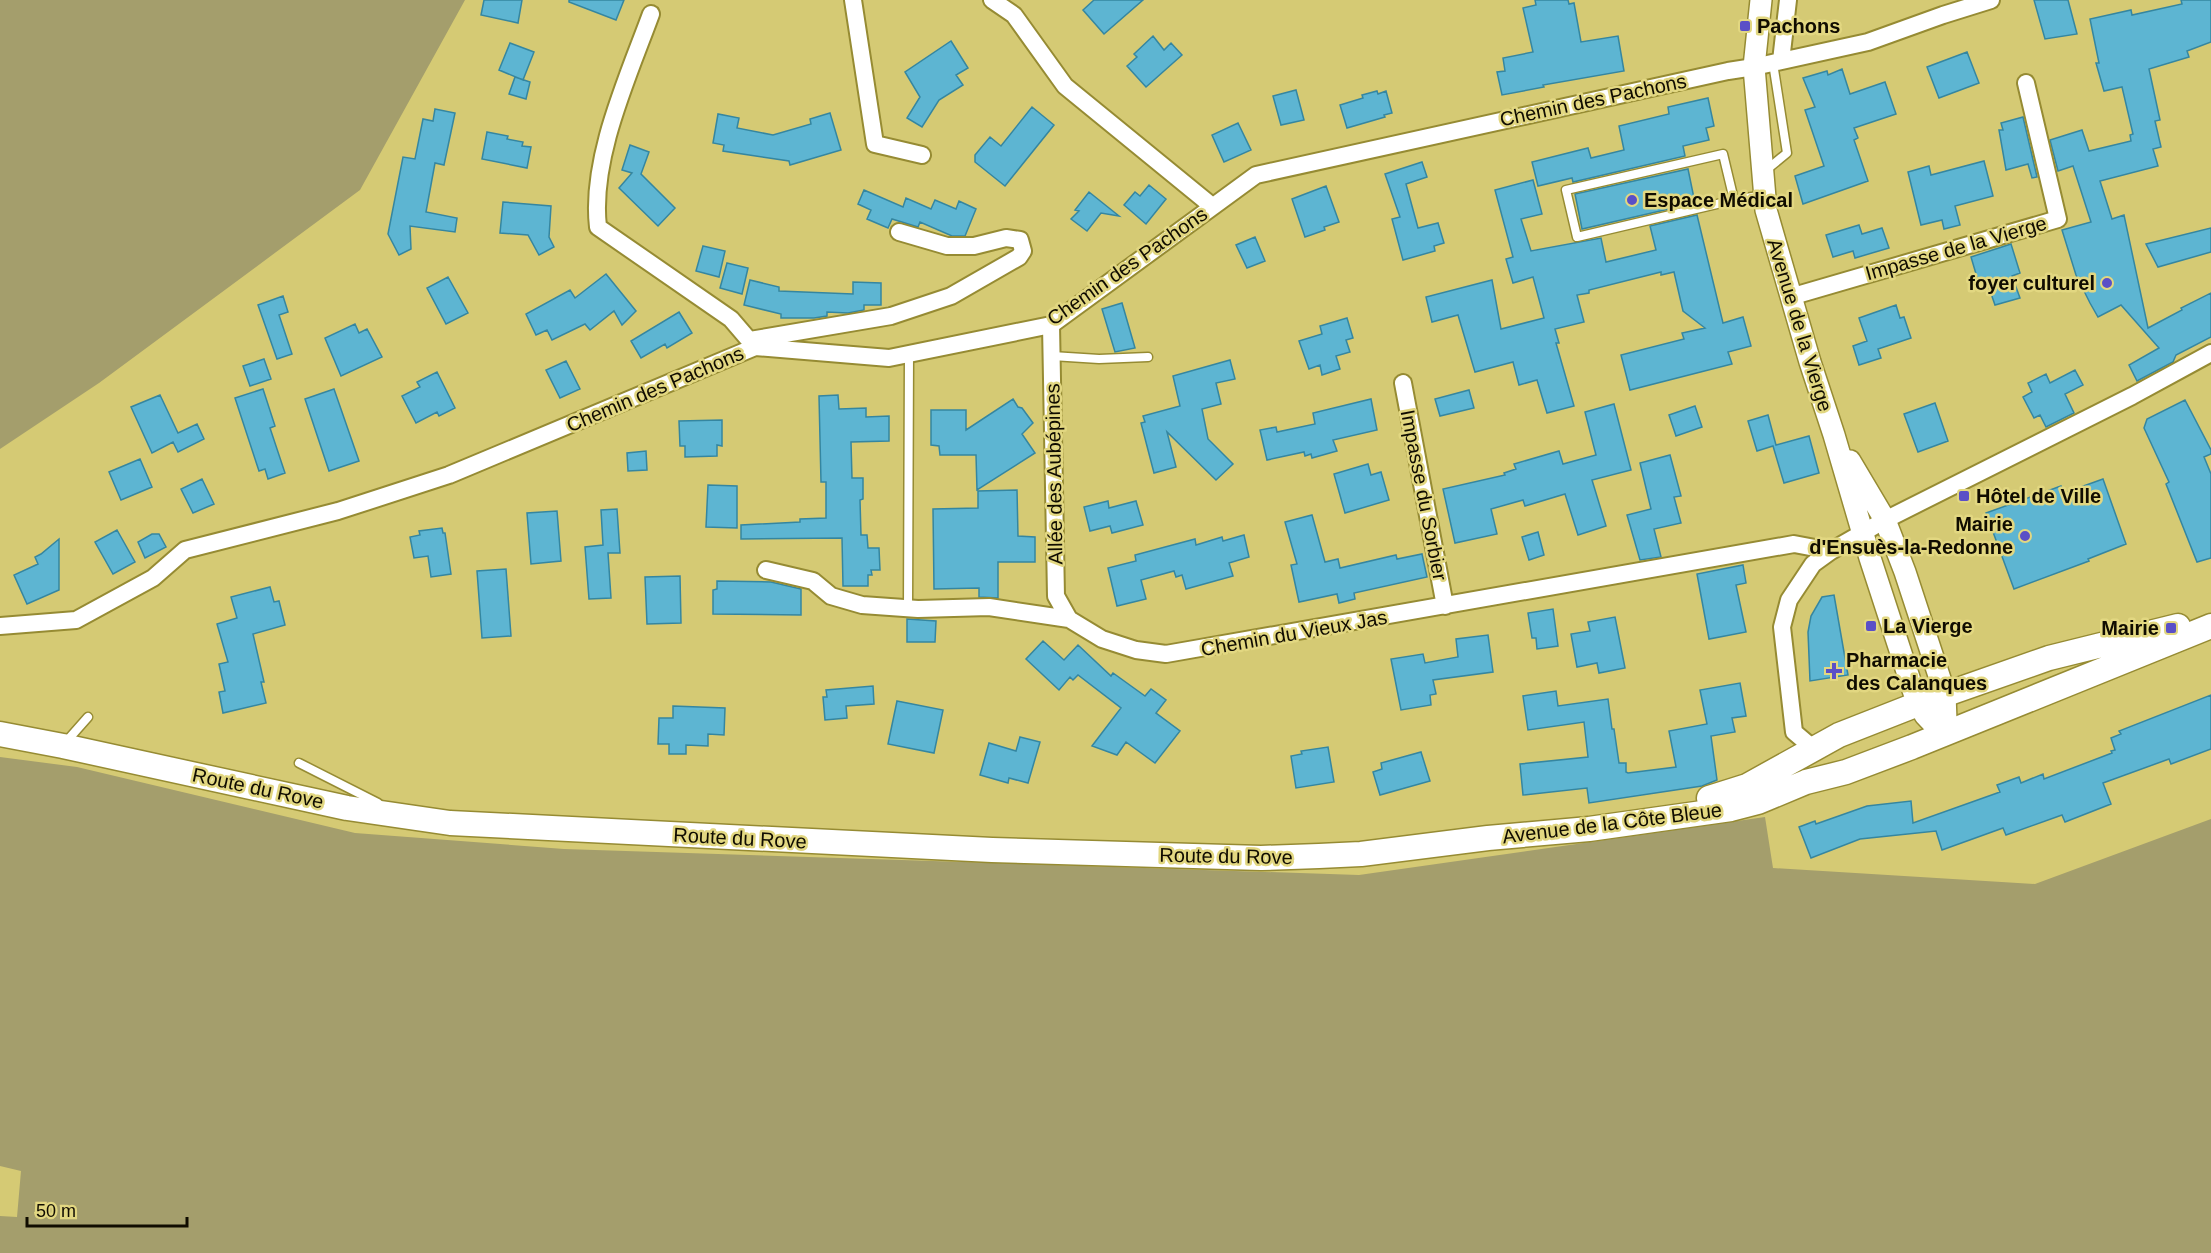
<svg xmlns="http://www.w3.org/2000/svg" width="2211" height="1253" viewBox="0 0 2211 1253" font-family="Arial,sans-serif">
<rect width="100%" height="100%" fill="#d5ca74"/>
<path fill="#a49e6c" d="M0,0H465L360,190L99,383L0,449Z
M0,757L77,767L355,833L564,849L1359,875L1765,817L1773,868L2035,884L2211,819V1253H0V1216L17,1217L21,1171L0,1166Z"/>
<path fill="#5db5d2" stroke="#3586a0" stroke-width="1.5" d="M484,0H522L518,23L481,15Z
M569,0H624L616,20L569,2Z
M1094,0H1143L1104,34L1083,10Z
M1535,0H1568L1569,4L1574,3L1581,42L1618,36L1624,71L1543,85L1544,87L1502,95L1497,72L1505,71L1503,58L1533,52L1523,8L1536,5Z
M2034,0H2068L2077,34L2045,39Z
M2181,0H2211V42L2187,51L2189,57L2149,69L2160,120L2155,121L2161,147L2153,149L2158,166L2100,181L2112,219L2124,215L2148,328L2182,310L2181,308L2211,293V337L2176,355L2173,362L2137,381L2129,365L2159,348L2121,305L2098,317L2090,303L2076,275L2062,230L2091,222L2073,166L2058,171L2050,140L2082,130L2089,151L2131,141L2130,135L2133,134L2122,87L2104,91L2096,63H2099L2090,19L2131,10L2132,15L2182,4Z
M1153,36L1164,50L1171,43L1182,55L1146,87L1127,66L1137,57L1134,54Z
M951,41L968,68L956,75L963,85L939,100L922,127L907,118L920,97L905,72Z
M510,43L534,52L523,80L499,70Z
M1967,52L1979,83L1939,98L1927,67Z
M1842,69L1850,94L1885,82L1896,114L1854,128L1858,138L1854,140L1868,181L1803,204L1795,176L1824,166L1805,110L1815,107L1803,78L1827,71L1828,75Z
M515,77L530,82L526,99L509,94Z
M1296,90L1304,120L1281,125L1273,96Z
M1377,91L1378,94L1386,91L1392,113L1384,115L1385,117L1347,128L1340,105L1363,98L1362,95Z
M1708,98L1714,126L1706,128L1709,140L1683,146L1685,156L1573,182L1572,178L1538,186L1532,162L1588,148L1591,158L1624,150L1619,126L1669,114L1668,107Z
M1032,107L1054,125L1005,186L975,162V155L990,137L1001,146Z
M435,109L455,113L444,165L435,163L426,212L457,218L455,232L410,226L411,249L399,255L388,234L403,157L415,159L423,119L433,121Z
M830,113L841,150L790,165L789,161L723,151L724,145L713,143L718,114L739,118L737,128L773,135L811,124L810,119Z
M2023,117L2037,177L2032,178L2028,164L2006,170L1999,130H2003L2001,123Z
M1238,123L1251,150L1224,162L1212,135Z
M487,132L508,136L507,139L523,142L522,146L531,147L527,168L482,159Z
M630,145L649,152L641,174L675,208L658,226L619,188L632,173L622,170Z
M1984,161L1993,196L1955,206L1960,225L1944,229L1942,220L1921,225L1908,172L1929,166L1931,175Z
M1422,162L1427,177L1406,184L1418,228L1438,223L1444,243L1434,246L1435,251L1403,260L1392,219L1400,217L1385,174Z
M1688,169L1695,203L1582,229L1575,194Z
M1533,180L1542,214L1521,219L1531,251L1601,238L1606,262L1656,250L1650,226L1697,215L1723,323L1743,317L1751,346L1728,352L1732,364L1630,390L1621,355L1684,339L1682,333L1705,328L1683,311L1674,272L1661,275V272L1589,290V293L1577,295L1584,322L1555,329L1559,343H1556L1574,406L1547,413L1537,380L1519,385L1513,362L1475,372L1458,315L1432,322L1426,297L1492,280L1501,329L1544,318L1533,277L1513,283L1506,259L1513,257L1495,190Z
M1149,185L1166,199L1146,224L1124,205L1135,192L1140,196Z
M1326,186L1339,222L1324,227L1325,230L1305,237L1292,199Z
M864,190L903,207L906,198L931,209L935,200L956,209L959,201L976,209L965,236H952L920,222L918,227L892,219L888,228L867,219L871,210L858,204Z
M1089,192L1119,216L1101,213L1087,231L1071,219L1079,211L1075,210Z
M503,202L551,206L549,237L554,247L539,255L528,235L500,233Z
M1859,225L1862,234L1882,228L1889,248L1855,258L1853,251L1833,257L1826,235Z
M2211,228V252L2158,267L2146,244Z
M1255,237L1265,261L1247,268L1236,245Z
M2011,244L2020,273L2012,276L2020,298L1995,305L1987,282L1979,284L1971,257Z
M703,246L725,251L719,277L696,271Z
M727,263L748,268L742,294L720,288Z
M606,274L636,311L622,325L614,311L590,330L585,324L552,340L547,330L536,335L526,314L570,290L575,298Z
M448,277L468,313L446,324L427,288Z
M750,280L779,287V291L853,294V282L881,283V305H864V310L848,313L827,312V316L814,318H781V314L744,305Z
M283,296L288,312L279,315L292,354L277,359L258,305Z
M1122,303L1135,348L1115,352L1102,309Z
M1896,305L1900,318L1904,317L1911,338L1878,349L1881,358L1859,365L1853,346L1867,341L1859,318Z
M679,312L692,333L667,348L665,344L641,358L631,341Z
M1347,318L1353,338L1346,340L1350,352L1336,356L1340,369L1322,375L1320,365L1309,369L1299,341L1322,334L1320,326Z
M355,324L359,333L367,329L382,357L341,376L325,338Z
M264,359L271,379L250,386L243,366Z
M1230,360L1235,379L1216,383L1221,404L1202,409L1208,439L1233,464L1216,480L1167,432L1176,467L1154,473L1141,423L1145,422L1143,416L1180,406L1173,376Z
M566,361L580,389L560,398L546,370Z
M2075,370L2083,385L2065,394L2074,413L2046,427L2040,415L2034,418L2023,397L2032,392L2028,383L2046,374L2050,383Z
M437,372L455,408L439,416L437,412L416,423L402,396L420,387L417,382Z
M263,389L275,426L270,428L285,473L268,479L265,469L259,471L235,398Z
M334,389L359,461L329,471L305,399Z
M1469,390L1474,408L1440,416L1435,399Z
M160,395L178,433L197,424L204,439L178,452L173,442L152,453L131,407Z
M838,395L839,409L866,408V417L889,416V441L851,442L852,478H863V499L860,500L861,535H867L868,548H879L880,570H871L872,575H868V586H843L842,538L741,539V525L800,522V519L826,518V482H821L819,396Z
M1013,399L1018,407L1022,408L1033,423L1022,434L1035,453L977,490L976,455H940L939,446L931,445V410H966V430Z
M1371,399L1377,430L1333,440L1337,451L1312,458L1311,454L1305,456L1304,452L1267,460L1260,430L1276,427L1277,432L1315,424L1313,413Z
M2185,400L2211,450V454L2204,457L2211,474V558L2197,562L2166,484L2169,482L2144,428L2147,419Z
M1935,403L1948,441L1918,452L1904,414Z
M1614,404L1631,470L1592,480L1606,526L1578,535L1565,494L1525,506L1523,500L1491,509L1497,534L1455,543L1443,489L1505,475L1504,473L1516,469L1514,464L1559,451L1563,464L1596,455L1585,412Z
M1695,406L1702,427L1676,436L1669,415Z
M1768,415L1776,445L1809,436L1819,473L1784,483L1773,446L1757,451L1748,421Z
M722,420V446L717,445V456L685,457V446H680L679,421Z
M646,451L647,470L628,471L627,453Z
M1670,455L1681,496L1674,497L1681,523L1654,529L1661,557L1640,560L1627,515L1651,509L1640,463Z
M140,459L152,487L121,500L109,472Z
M1368,464L1371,475L1381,472L1389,500L1345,513L1334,474Z
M202,479L214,504L193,513L181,489Z
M2103,479L2126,544L2088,559L2089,561L2014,589L1986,513L2061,486L2064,493Z
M708,485L737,486V528L706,527Z
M1017,490L1018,536L1035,537V562H998V598L979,597V588L934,589L933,509L978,508V491Z
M1108,501L1109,508L1136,501L1143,525L1112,533L1110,526L1090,531L1084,507Z
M617,509L620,553H608L611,598L589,599L585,547L603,545L601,510Z
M557,511L561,561L531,564L527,513Z
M1312,515L1325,562L1338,559L1340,568L1396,555L1397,559L1422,554L1427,577L1354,593L1355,599L1339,603L1337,594L1299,602L1291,565L1297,564L1285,522Z
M442,528L443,533H445L451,574L431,577L428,556L414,558L410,537L420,535L419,531Z
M117,530L135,562L113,574L95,542Z
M1538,532L1544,555L1529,560L1522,537Z
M152,534H159L166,547L145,558L138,542Z
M1244,535L1249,557L1229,563L1233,576L1186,589L1182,575L1176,577L1174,571L1141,580L1146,599L1117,606L1108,568L1136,561L1135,555L1195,539L1196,545L1222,537L1223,541Z
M59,539V590L27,604L14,575L38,564L35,557L41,554Z
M1743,565L1746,583L1736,585L1746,632L1709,639L1697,574Z
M506,569L511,636L482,638L477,571Z
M680,576L681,623L647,624L645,577Z
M717,581L771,582L801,589V615L713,614V590L717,589Z
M270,587L274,602L279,601L285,625L253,634L264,682H261L266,703L223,713L219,692L225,691L219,664L228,662L217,624L237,618L231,597Z
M1834,595L1848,675L1810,681L1808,632L1811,616L1822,597Z
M1553,609L1558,646L1537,649L1536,638H1532L1528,613Z
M1615,617L1625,668L1599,673L1597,663L1577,667L1571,634L1590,631L1588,622Z
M907,619L936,621L935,642H907Z
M1488,635L1493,672L1433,680L1436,694L1430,695L1431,705L1401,710L1391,659L1423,654L1425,663L1458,657L1456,639Z
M1043,641L1064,660L1078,645L1111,676L1113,673L1145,696L1151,689L1166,700L1156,713L1180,731L1155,763L1126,742L1117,755L1092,746L1121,708L1078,675L1073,680L1070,677L1059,690L1026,659Z
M1740,683L1746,716L1732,718L1735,732L1711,736L1717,780L1702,786L1589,803L1587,788L1523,795L1520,764L1588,757L1584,722L1528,730L1523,696L1556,691L1558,706L1608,699L1612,729H1614L1619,763H1626V772L1628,773L1676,767L1669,731L1707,724L1700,690Z
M873,686L874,704L846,706L847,718L825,720L823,697H827L826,690Z
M2211,695V749L2171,764L2169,759L2103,783L2111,804L2065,822L2062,815L2006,835L2003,828L1942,850L1936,831L1860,839L1811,858L1799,827L1815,821L1816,824L1867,806L1911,801L1913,823L2000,792L1997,785L2019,777L2021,783L2043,774L2044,779L2112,753L2111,751L2115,750L2111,738L2121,734L2119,731Z
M897,701L943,710L934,753L888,744Z
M673,706L725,708L724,735L708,734V746L686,745V754H669V744H658L659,718H673Z
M1020,737L1040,742L1028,783L1009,778L1008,783L980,775L989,743L1016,751Z
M1328,747L1334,782L1296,788L1291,756L1302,754L1301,751Z
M1421,752L1430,781L1380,795L1373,772L1382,769L1381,763Z"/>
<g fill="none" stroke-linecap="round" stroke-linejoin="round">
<g stroke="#968b33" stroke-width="11">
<path id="service" d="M1765,171L1787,153L1773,63
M1734,200L1577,237L1566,190L1723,154L1734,200L1764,195
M1052,356L1099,359L1148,357
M908,608L909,354
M65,743L88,717
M299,763L378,803"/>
</g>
<g stroke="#968b33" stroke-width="20">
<path id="minor" d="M853,0L875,144L922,155
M992,0L1014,15L1065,86L1212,206
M651,14C628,77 590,159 598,227L731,319L755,347
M1781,61L1788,0
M1790,297L2058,219L2026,83
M1051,325L1056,596L1069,619
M750,340L891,316L951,296L1019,257L1023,251L1020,240L1006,238L974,246H947L899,232
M1403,383L1445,606
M766,570L813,581L831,596L862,605L918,609L989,607L1069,619L1102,639L1136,650L1166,654L1794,544L1831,551
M0,626L76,620L153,578L185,550L338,511L449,475L755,347L889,358L1051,325L1256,175L1728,71L1754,67L1868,42L1943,15L1991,0
M1814,749L1794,732L1782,627L1789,600L1813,564L1831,551L1885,520L2132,396L2211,353"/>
</g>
<g stroke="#968b33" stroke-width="24">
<path id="tertiary" d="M1761,0L1754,67L1766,210L1810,362L1834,435L1870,558L1914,693L1925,715L1944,735
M1850,461L1885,520L1905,572L1945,694L1946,721L1944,735"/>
</g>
<g stroke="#968b33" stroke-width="27">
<path id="secondary" d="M0,734L63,746L347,808L450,823L992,850L1261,858L1319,856L1361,854L1488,838L1589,829L1731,809L1758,802L1806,782L1846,772L1912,747L2211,626
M1709,798L1747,786L1839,735L1918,704L2049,658L2178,626"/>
</g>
<use href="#service" stroke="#fff" stroke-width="8"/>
<use href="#minor" stroke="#fff" stroke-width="16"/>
<use href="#tertiary" stroke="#fff" stroke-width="21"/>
<use href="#secondary" stroke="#fff" stroke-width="24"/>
</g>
<g fill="#5a4fc7" stroke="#e2d781" stroke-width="2">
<rect x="1739" y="20" width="12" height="12" rx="3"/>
<circle cx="1632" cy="200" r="6"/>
<circle cx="2107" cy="283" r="6"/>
<rect x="1958" y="490" width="12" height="12" rx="3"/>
<circle cx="2025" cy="536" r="6"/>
<rect x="1865" y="620" width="12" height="12" rx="3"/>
<rect x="2165" y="622" width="12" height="12" rx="3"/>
<path d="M1831 662h6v6h6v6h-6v6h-6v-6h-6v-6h6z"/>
</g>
<g text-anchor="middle" stroke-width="5" stroke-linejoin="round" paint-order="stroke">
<g font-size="20" font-weight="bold" fill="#100c00" stroke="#e2d781" text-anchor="start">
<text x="1757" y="33">Pachons</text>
<text x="1644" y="207">Espace Médical</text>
<text x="2095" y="290" text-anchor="end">foyer culturel</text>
<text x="1976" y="503">Hôtel de Ville</text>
<text x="2013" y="531" text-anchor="end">Mairie<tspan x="2013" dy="23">d'Ensuès-la-Redonne</tspan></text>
<text x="1883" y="633">La Vierge</text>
<text x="2159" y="635" text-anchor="end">Mairie</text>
<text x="1846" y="667">Pharmacie<tspan x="1846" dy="23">des Calanques</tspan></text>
</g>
<g font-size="20" fill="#100c00" stroke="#e2d781">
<text transform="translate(1593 100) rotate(-12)" y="7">Chemin des Pachons</text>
<text transform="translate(1956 248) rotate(-16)" y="7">Impasse de la Vierge</text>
<text transform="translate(1127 266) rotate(-35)" y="7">Chemin des Pachons</text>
<text transform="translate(1800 325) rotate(73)" y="7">Avenue de la Vierge</text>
<text transform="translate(655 389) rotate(-23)" y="7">Chemin des Pachons</text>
<text transform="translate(1054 474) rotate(-91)" y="7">Allée des Aubépines</text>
<text transform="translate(1424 495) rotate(79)" y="7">Impasse du Sorbier</text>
<text transform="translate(1294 633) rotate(-10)" y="7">Chemin du Vieux Jas</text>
<text transform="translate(258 788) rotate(12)" y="7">Route du Rove</text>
<text transform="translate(1612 823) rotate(-7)" y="7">Avenue de la Côte Bleue</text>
<text transform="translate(740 838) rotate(3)" y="7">Route du Rove</text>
<text transform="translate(1226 856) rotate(1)" y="7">Route du Rove</text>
</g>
</g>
<path d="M27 1217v9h160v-9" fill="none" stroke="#100c00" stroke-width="3"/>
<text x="36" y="1217" font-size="18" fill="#100c00" stroke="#e2d781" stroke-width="4.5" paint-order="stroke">50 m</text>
</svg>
